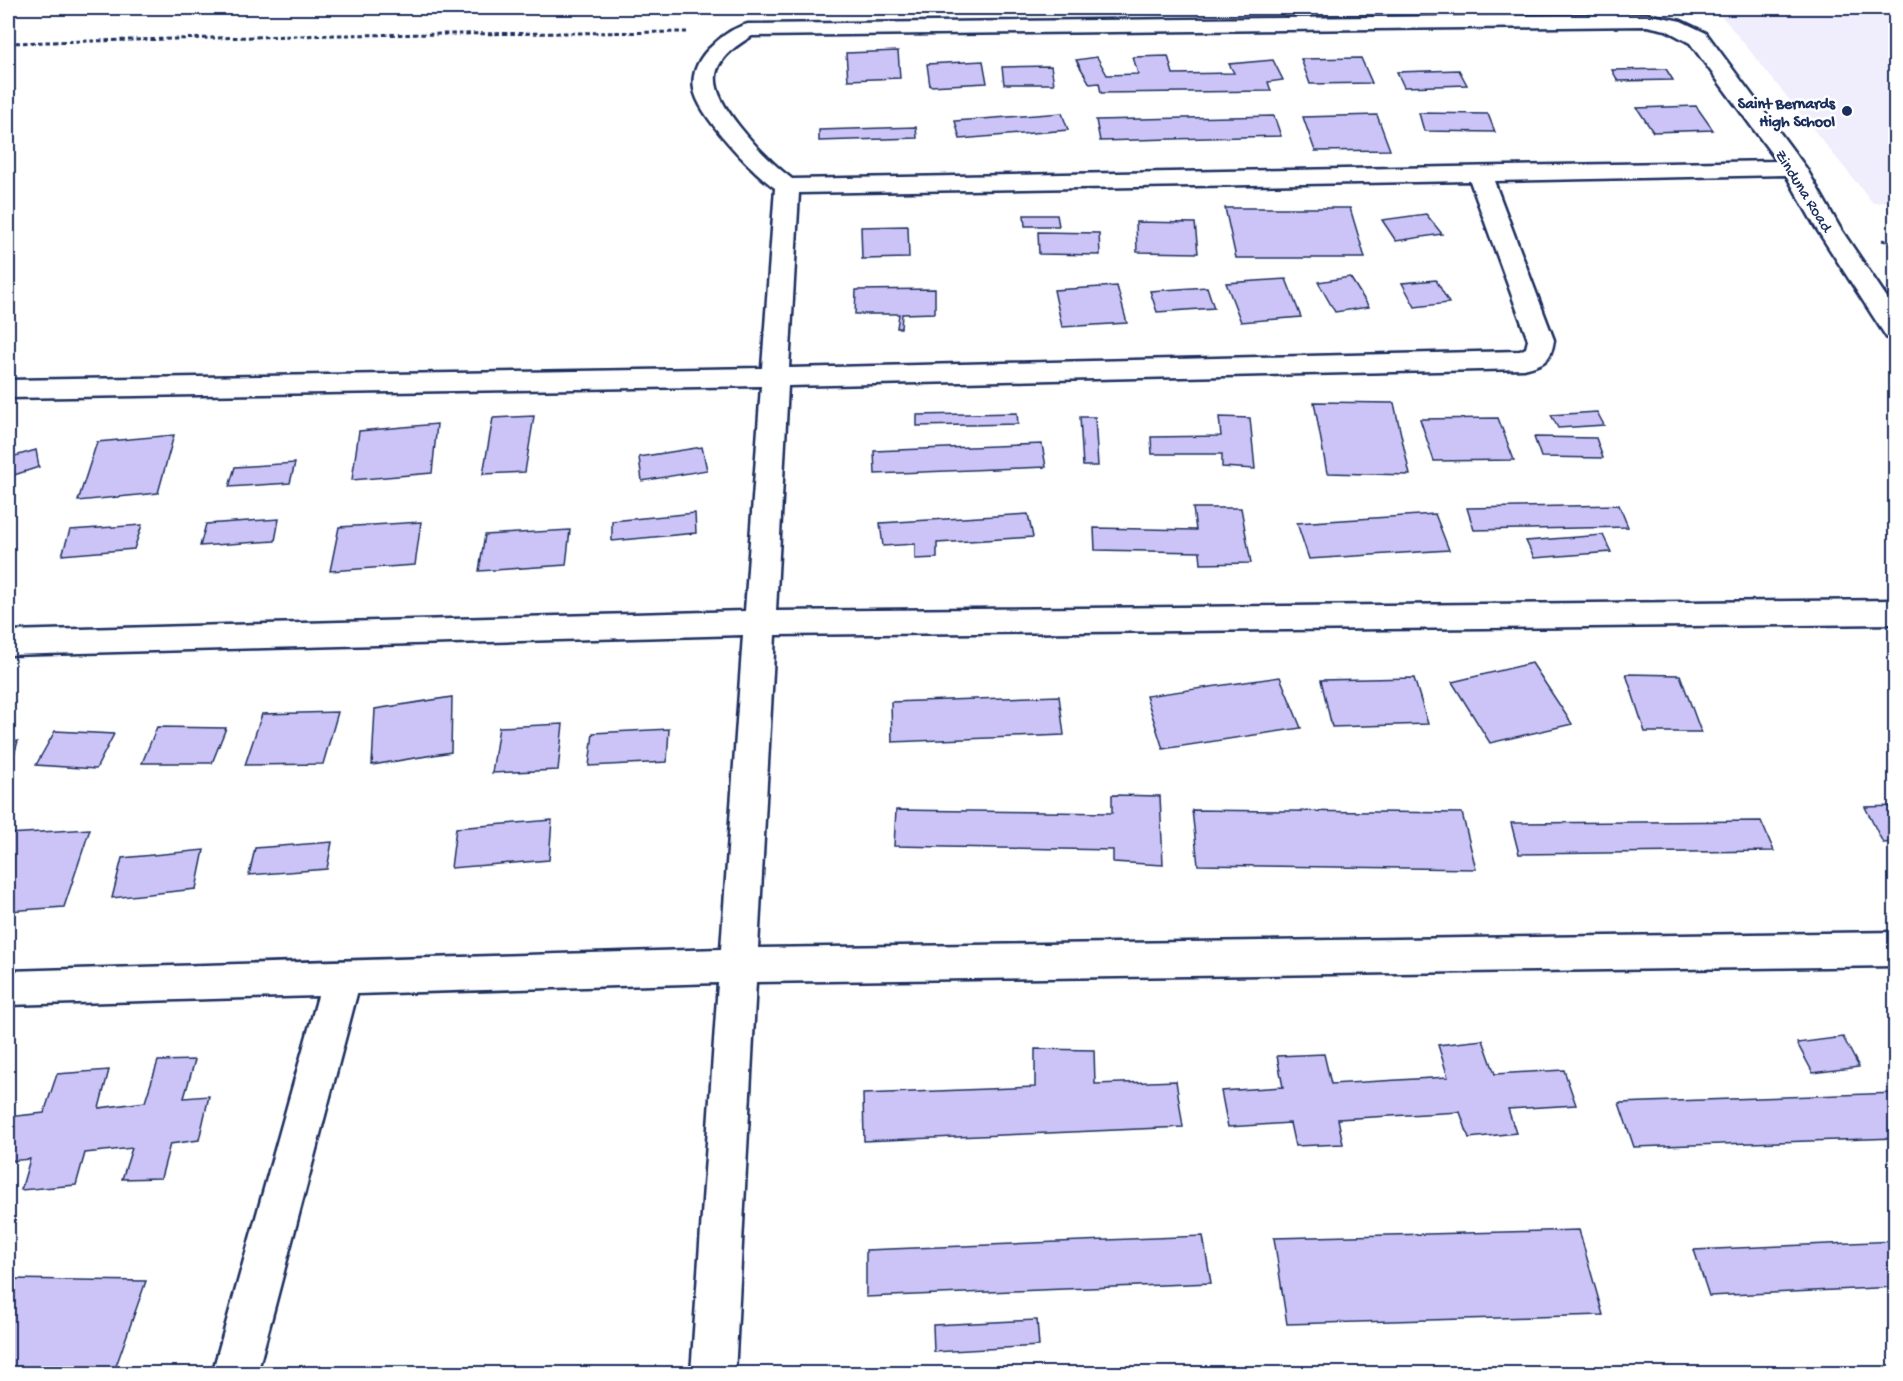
<svg xmlns="http://www.w3.org/2000/svg" width="1903" height="1381" viewBox="0 0 1903 1381" font-family="'Gochi Hand',sans-serif">
<rect width="100%" height="100%" fill="#fff"/>
<filter id="ink" filterUnits="userSpaceOnUse"><feTurbulence type="fractalNoise" baseFrequency=".0167" numOctaves="2"/><feDisplacementMap in="SourceGraphic" scale="12" xChannelSelector="R" yChannelSelector="G"/><feConvolveMatrix kernelMatrix="1 2 1 2 8 2 1 2 1" color-interpolation-filters="sRGB"/></filter>
<g filter="url(#ink)">
<path fill="#f0edfc" d="M1712,8H1895V201L1873,203L1725,20Z"/>
<path fill="#ccc4f6" stroke="#1b2f5e" stroke-width="1.5" d="M898,51L900,78L848,80L846,53Z
M1168,56L1173,74L1234,73L1229,64L1273,60L1283,80L1268,82L1271,91L1101,93L1099,83L1090,84L1076,60L1097,57L1107,75L1138,74L1133,57Z
M1361,58L1372,83L1310,84L1301,59Z
M983,61L987,83L930,86L927,64Z
M1051,66L1054,84H1004L1002,67Z
M1666,69L1673,80L1618,81L1612,70Z
M1459,70L1467,85L1404,87L1397,72Z
M1696,106L1713,130L1653,132L1637,108Z
M1062,113L1068,130L960,139L955,121Z
M1419,113L1488,114L1495,132L1424,131Z
M1377,115L1390,150L1315,151L1303,117Z
M1274,116L1281,136L1100,141L1096,120Z
M916,127L917,138L819,141V130Z
M1225,208H1350L1365,258H1236Z
M1426,214L1442,234L1396,241L1382,220Z
M1024,215H1057L1059,226H1025Z
M1136,222L1195,223L1198,253L1137,252Z
M908,226L909,258L862,259L861,227Z
M1038,232L1099,233L1100,255L1039,254Z
M1350,277L1369,307L1335,312L1318,282Z
M1286,279L1301,317L1241,322L1226,283Z
M1436,280L1449,303L1415,307L1402,283Z
M1117,286L1127,323L1062,327L1054,290Z
M1207,287L1214,308L1157,312L1150,291Z
M935,289V313L902,314L901,328H897L899,314H855L856,290Z
M1314,402L1394,403L1410,475L1327,473Z
M1597,412L1604,425L1558,428L1551,415Z
M1017,413L1018,424L917,426V415Z
M534,416L525,472L483,474L493,418Z
M1080,417H1095L1098,466H1083Z
M1219,417L1250,418L1255,469L1222,467V454H1152L1151,437L1221,436Z
M1498,418L1514,460L1434,461L1420,419Z
M437,424L432,473L352,480L359,431Z
M174,435L158,493L78,501L97,442Z
M1534,437L1596,438L1603,458L1541,457Z
M1042,444L1046,467L875,474L874,451Z
M702,447L707,470L642,481L639,457Z
M36,450L39,467L8,477V458Z
M295,463L290,483L229,487L235,467Z
M1619,505L1628,527L1474,530L1467,508Z
M1193,508H1241L1251,563L1201,564L1200,552L1095,550L1094,528L1196,530Z
M695,513L696,533L612,541V521Z
M1028,514L1033,537L937,543V558L915,559V544L883,546L880,523Z
M1435,514L1449,550L1309,559L1297,523Z
M279,519L275,541L200,546L206,524Z
M421,522L415,565L330,571L339,527Z
M142,525L134,549L62,555L70,530Z
M570,530L566,565L479,571L485,535Z
M1603,535L1611,552L1534,558L1526,541Z
M1532,663L1572,724L1490,743L1452,682Z
M1626,674L1680,675L1701,732H1645Z
M1280,677L1301,728L1163,749L1146,696Z
M1414,678L1428,724L1332,727L1321,680Z
M1059,696L1064,735L892,742L891,702Z
M452,697L451,752L372,765L375,709Z
M338,712L323,764L245,765L262,714Z
M563,724L558,770L492,773L499,727Z
M157,727L226,728L212,763H142Z
M669,729L667,762L589,766L593,733Z
M55,731L114,734L96,769L36,765Z
M18,741L9,772H8V742Z
M1112,795L1160,796L1163,865L1113,862V850L894,846L896,810L1112,813Z
M1896,806V842L1883,843L1865,807Z
M1192,810L1462,813L1476,869L1198,865Z
M552,820L549,860L451,868L456,828Z
M1761,821L1774,851L1519,854L1511,823Z
M90,829L64,907L8,911V834Z
M332,842L327,869L249,875L255,848Z
M204,850L196,889L112,898L122,858Z
M1843,1037L1859,1067L1813,1073L1797,1043Z
M1483,1040L1495,1074L1564,1070L1576,1105L1508,1109L1516,1133L1469,1138L1460,1112L1338,1119L1343,1144L1295,1146L1290,1123L1228,1127L1221,1091L1283,1087L1277,1056L1324,1054L1331,1084L1448,1077L1438,1045Z
M1035,1049L1094,1050L1095,1084L1176,1081L1183,1127L864,1141L863,1094L1035,1087Z
M195,1060L184,1098L209,1096L199,1140L170,1144L161,1178L122,1179L132,1148L85,1153L76,1185L21,1190L30,1159L8,1161V1117L44,1113L57,1074L109,1070L99,1108L145,1102L158,1061Z
M1896,1093V1138L1634,1147L1619,1103Z
M1579,1230L1603,1315L1287,1324L1274,1238Z
M1203,1236L1211,1283L866,1297V1250Z
M1896,1241V1287L1709,1296L1694,1250Z
M8,1279L146,1281L115,1369L8,1367Z
M1037,1320L1039,1346L934,1352L933,1325Z"/>
<g fill="none" stroke-linecap="round" stroke-linejoin="round">
<g stroke="#1b2f5e" stroke-width="5">
<path id="minor" d="M1647,14L1681,21L1706,33L1806,168L1840,228L1896,311V340L1887,338L1816,228L1786,175L1494,181L1554,340C1551,361 1544,364 1524,369L788,386L776,611L1896,600V624L775,635L758,948L1896,932V966L756,982L735,1374H691L718,983L357,994L257,1374H212L318,996L8,1005V971L721,949L743,635L8,655V631L745,611L761,386L8,398V380L762,368L775,188C753,172 698,116 694,89C691,72 700,56 713,45C723,35 735,27 748,24ZM1647,26L1666,30L1690,43L1777,161L792,179C772,164 755,146 739,126C708,86 704,64 752,36ZM1470,181L1528,340L1526,348L1520,351L789,368L799,193Z"/>
</g>
<path stroke="#1b2f5e" stroke-width="3" stroke-dasharray="4.5 3" stroke-linecap="butt" d="M8,43L337,35L687,32
M1882,240L1896,243"/>
<use href="#minor" fill="#fff" fill-rule="evenodd"/>
</g>
</g>
<circle fill="#1b2f5e" stroke="#fff" stroke-width="2" cx="1847" cy="111" r="6"/>
<g text-anchor="middle" stroke-width="5" stroke-linejoin="round" paint-order="stroke">
<g font-size="16" font-weight="bold" fill="#1b2f5e" stroke="#fff" text-anchor="end">
<text x="1835" y="108">Saint Bernards<tspan x="1835" dy="18">High School</tspan></text>
</g>
<g font-size="16" fill="#1b2f5e" stroke="#fff">
<text transform="translate(1805 190) rotate(58)" y="6">Zinduna Road</text>
</g>
</g>
<rect width="1903" height="1381" fill="none" stroke="#fff" stroke-width="30"/>
<rect x="15" y="15" width="1873" height="1351" fill="none" stroke="#1b2f5e" stroke-width="2" filter="url(#ink)"/>
</svg>
